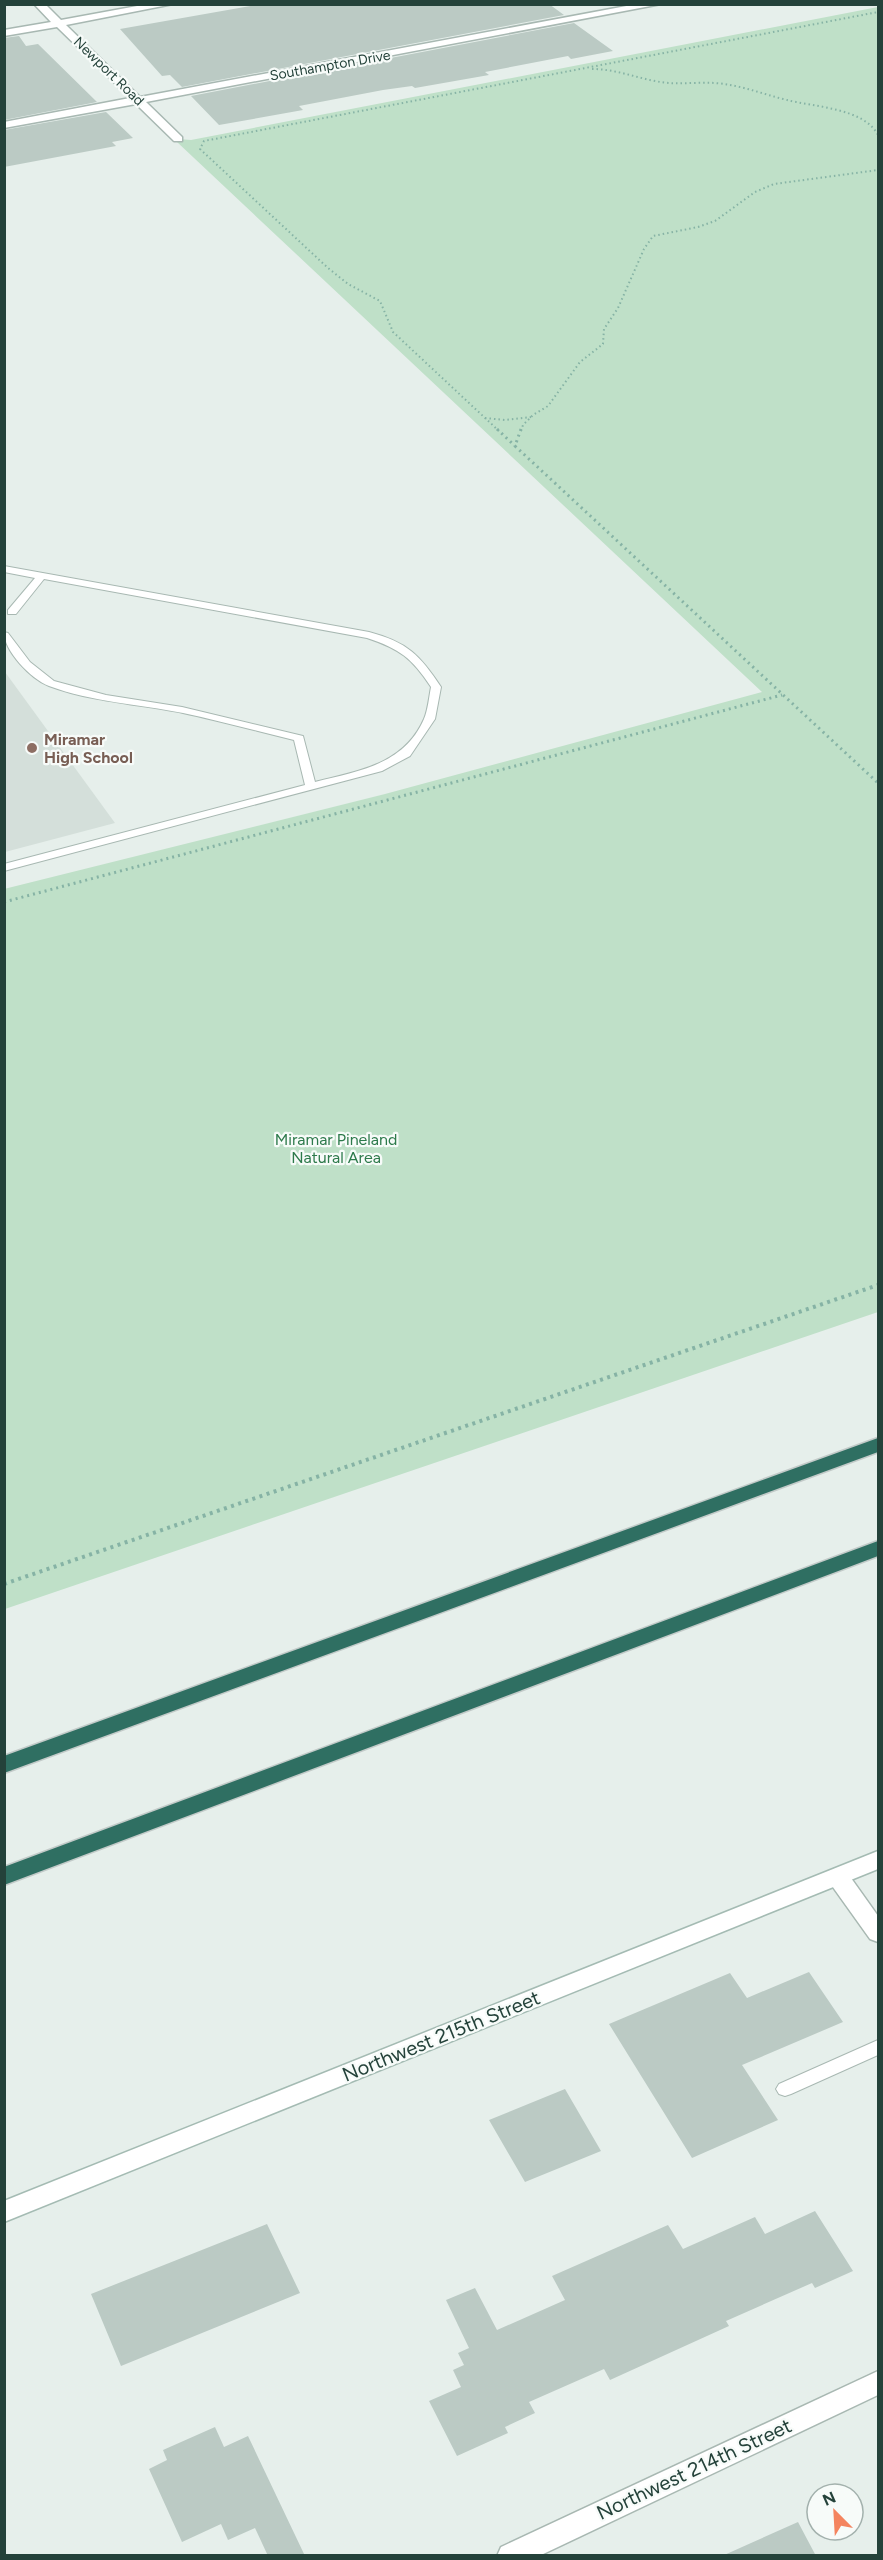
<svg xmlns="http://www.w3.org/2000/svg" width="883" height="2560" viewBox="0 0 883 2560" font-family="Figtree,sans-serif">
<rect width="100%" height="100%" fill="#e6efeb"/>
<path fill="#d4dfda" d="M4,672H5L115,823L5,852Z"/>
<path fill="#bfe0c8" d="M878,7V1312L5,1609L4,889L385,794L762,692L177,142L181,141L178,139L191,140Z"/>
<path fill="#bbcac4" d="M262,4H549L564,15L182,87L170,75L162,76L120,29Z
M574,23L613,51L571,59L568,56L485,72L489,75L415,88L412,86L383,90L299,106L303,110L219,125L191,96Z
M19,36L26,46L38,44L97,102L4,120V38Z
M106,112L133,138L112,142L116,146L4,167V130Z
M809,1972L843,2022L742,2065L778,2120L692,2158L609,2024L730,1973L747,1998Z
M565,2089L601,2151L525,2182L489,2120Z
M815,2211L853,2271L815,2288L812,2283L726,2321L729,2326L610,2380L604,2369L529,2402L535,2413L505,2427L508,2433L457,2456L429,2401L461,2387L453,2370L464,2365L458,2353L469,2348L446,2300L475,2288L497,2330L565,2300L552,2276L668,2225L683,2249L755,2217L765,2234Z
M267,2224L300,2293L121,2366L91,2294Z
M215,2427L224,2447L248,2436L305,2556H268L255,2528L228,2540L221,2524L182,2542L149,2469L167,2460L163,2450Z
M798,2522L816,2556H722Z"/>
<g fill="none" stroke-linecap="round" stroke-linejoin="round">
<g stroke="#a8b8b2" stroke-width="2">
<path id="lane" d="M4,566L369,632C407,642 420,655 441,687L435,719L410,756L382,771L4,871V864L305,785L294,740C257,731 220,721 183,713C138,704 92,702 49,686C31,679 4,651 4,632L8,633L30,662L54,681L106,695L182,707L303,736L315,782C358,771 404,765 424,719C428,710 429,697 431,687C412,658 400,649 367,638L44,579L16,614H8V610L35,578L4,572Z
M878,2040V2055L791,2094L785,2096L779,2094L776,2089L779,2084Z"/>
</g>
<g stroke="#a8b8b2" stroke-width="3">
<path id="street" d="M34,4H45L61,20L148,4H173L66,25L140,97L637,4H661L146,102L182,137V141H174L136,104L4,128V122L130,98L57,27L4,36V30L51,22Z
M838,1868L846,1871L878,1916V1942L870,1939L830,1883L827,1877L830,1871Z
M878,2371V2395L539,2556H497L501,2547Z"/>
</g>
<g stroke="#a4bbb3" stroke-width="3">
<path id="secondary" d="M878,1851V1869L4,2222V2201Z"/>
</g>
<g stroke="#c2cac8" stroke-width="3">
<path id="highway" d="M878,1438V1452L4,1773V1756Z
M878,1541V1556L4,1885V1867Z"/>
</g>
<path stroke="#86b3a5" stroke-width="2" stroke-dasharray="1.5 3" stroke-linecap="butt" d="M592,69C619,69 643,81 669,83C684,84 700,82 715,83C741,85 762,94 787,100C814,107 864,108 878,135
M485,418L505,420L531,417
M499,431L393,332L380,301L348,284L328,268L200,149L204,141L878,12
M521,431L523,425L533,415L548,406L580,362L603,344L604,329L618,308L644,249L653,236L698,227L715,221L755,192L774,184L878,170"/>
<path stroke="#86b3a5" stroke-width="3" stroke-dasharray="2 4" stroke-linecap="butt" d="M497,429L515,446
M521,429L515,446L878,783
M4,902L782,695"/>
<path stroke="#86b3a5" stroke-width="4" stroke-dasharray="3 4.5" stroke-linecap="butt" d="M4,1584L878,1285"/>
<use href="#lane" fill="#fff" fill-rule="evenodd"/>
<use href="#street" fill="#fff" fill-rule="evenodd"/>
<use href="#secondary" fill="#fff" fill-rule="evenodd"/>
<use href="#highway" fill="#2f6f62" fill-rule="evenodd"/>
</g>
<circle fill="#8d6e63" stroke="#f7fbf9" stroke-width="2" cx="32" cy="748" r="6"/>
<g text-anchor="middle" stroke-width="4.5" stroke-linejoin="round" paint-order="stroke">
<g font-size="14" fill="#24423a" stroke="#f7fbf9">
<text transform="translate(330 65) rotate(-10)" y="5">Southampton Drive</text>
<text transform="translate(109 71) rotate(44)" y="5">Newport Road</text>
</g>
<g font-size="16" font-weight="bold" fill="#785e54" stroke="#f7fbf9" text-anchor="start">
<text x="44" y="745">Miramar<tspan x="44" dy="18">High School</tspan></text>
</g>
<g font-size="16" fill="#2d7a4b" stroke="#f7fbf9">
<text x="336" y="1145">Miramar Pineland<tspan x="336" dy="18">Natural Area</tspan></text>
</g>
<g font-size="20" fill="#24423a" stroke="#f7fbf9">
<text transform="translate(441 2036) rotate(-22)" y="7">Northwest 215th Street</text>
<text transform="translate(694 2469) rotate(-25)" y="7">Northwest 214th Street</text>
</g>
</g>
<rect width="883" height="2560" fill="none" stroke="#24423a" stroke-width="12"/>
<g transform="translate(835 2512) rotate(336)"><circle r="28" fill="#f7fbf9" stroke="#a3b1ad" stroke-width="1.5"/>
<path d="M0-4.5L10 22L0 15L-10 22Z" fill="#f4845f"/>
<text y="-9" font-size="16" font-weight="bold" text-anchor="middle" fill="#24423a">N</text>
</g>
</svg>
